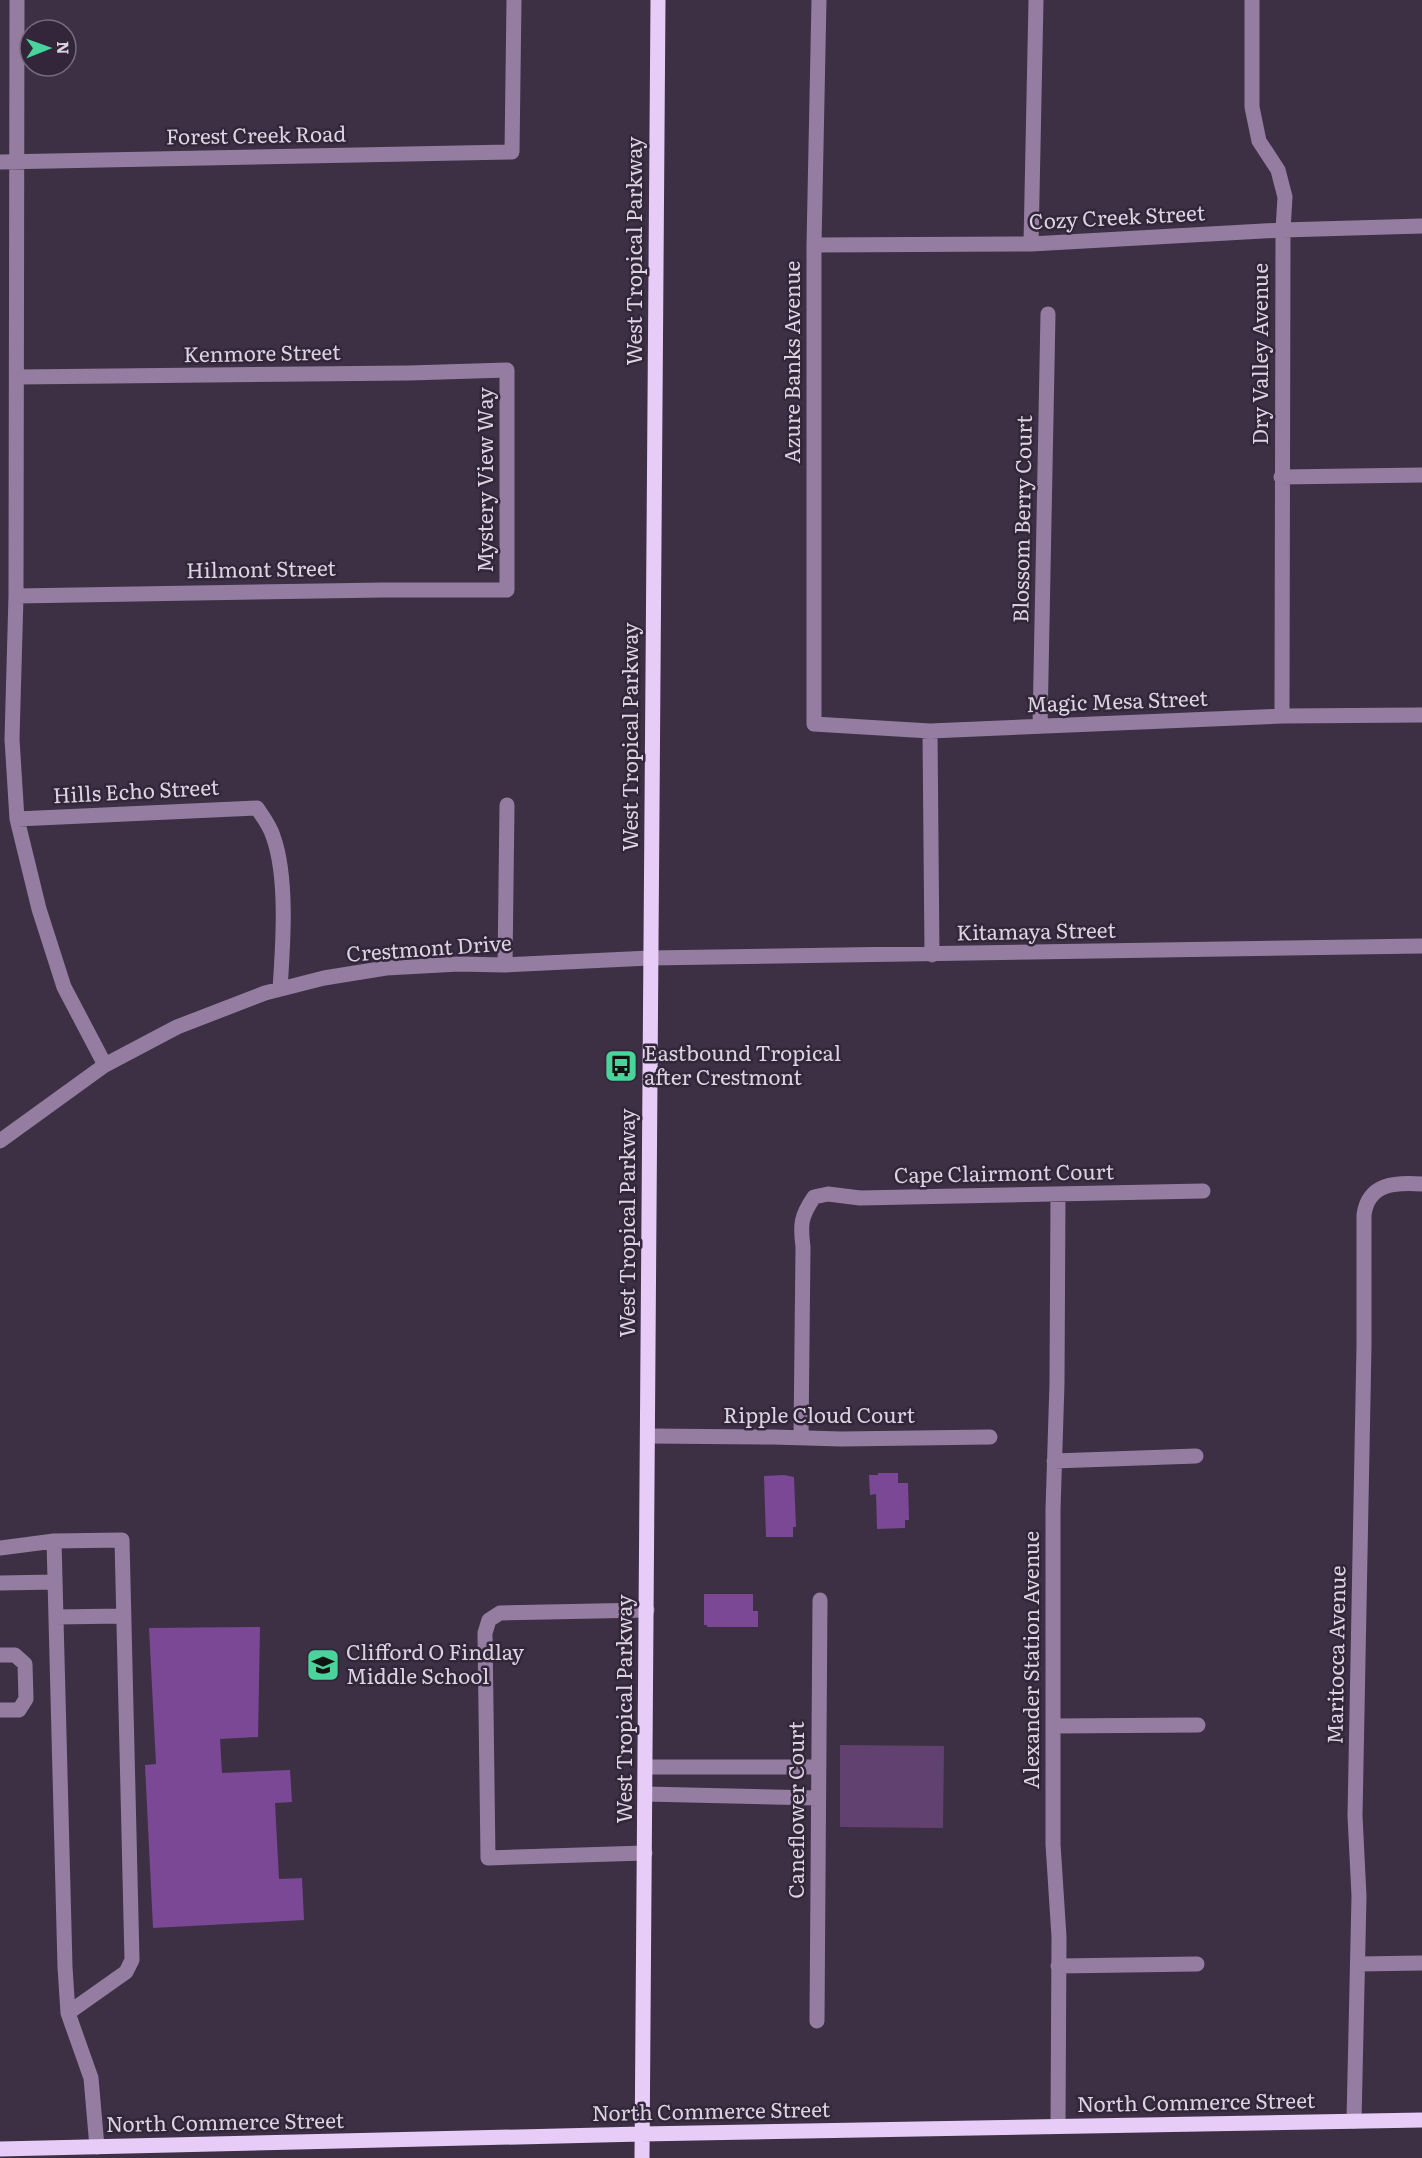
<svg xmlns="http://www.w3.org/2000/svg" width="1422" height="2158" viewBox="0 0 1422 2158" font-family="Literata,serif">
<rect width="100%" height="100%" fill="#3d3045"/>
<path fill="#604170" d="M840,1745L944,1746L943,1828L840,1827Z"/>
<path fill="#7b4895" d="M878,1473H898V1483H908L909,1520H905V1528L877,1529L876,1494L870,1495L869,1475H878Z
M784,1475L794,1477L796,1527H793V1537H766L764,1476Z
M704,1594H753V1611H758V1627H707V1625H704Z
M260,1627L258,1737L220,1739L222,1773L290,1770L292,1802L275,1803L279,1879L302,1878L304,1920L153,1928L145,1765L156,1764L149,1628Z"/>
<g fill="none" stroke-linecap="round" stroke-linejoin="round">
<path stroke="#947da1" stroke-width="15" d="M17,0L16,596L12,739L17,819L39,909L64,987L105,1065
M819,0L814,245V724L930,731L1282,716L1422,715
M1252,0V107L1259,141L1278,170L1285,197L1283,230L1282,716
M0,162L512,152L514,0
M1031,244L1036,0
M814,245L1031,244L1283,230L1422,226
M1281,477L1422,475
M16,596L383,590H507V370L409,373L17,377
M1040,726L1048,314
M930,731L932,955
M17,819L257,808C263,817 270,826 273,836C288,877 283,945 280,989
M505,965L507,805
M0,1141L105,1065L177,1027L265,993L324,978L386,968L459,964L505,965L650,958L1422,946
M1058,1194L1057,1383L1053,1510V1844L1059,1937L1058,2126
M648,1436L773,1437L841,1439L990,1437
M801,1438L803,1247C800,1224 801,1216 814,1197L828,1194L860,1198L1203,1191
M1054,1461L1196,1456
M0,1548L54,1541
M0,1583L55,1582
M56,1617L123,1616
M0,1655H15L25,1664L26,1699L19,1710H0
M1053,1726L1198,1725
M646,1767H818
M645,1794L817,1798
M645,1853L488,1858L485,1633L489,1620L500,1613L647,1610
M1358,1964L1422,1963
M1058,1966L1197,1964
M68,2013L126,1972L132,1960L122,1540L54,1541L65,1967L68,2013L91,2078L97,2147
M817,2021L820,1600
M1354,2121L1359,1896L1355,1816L1364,1346V1215C1368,1183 1396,1182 1422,1184"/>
<path stroke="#e7ccf8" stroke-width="15" d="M0,2149L642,2134L1422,2120
M642,2158L658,0"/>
</g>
<defs>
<g id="bus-square" transform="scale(1.725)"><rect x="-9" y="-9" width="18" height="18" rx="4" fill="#49d49c" stroke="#33263a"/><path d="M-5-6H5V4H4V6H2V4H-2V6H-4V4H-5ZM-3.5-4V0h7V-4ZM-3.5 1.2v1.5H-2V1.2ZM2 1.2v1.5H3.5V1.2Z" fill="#111"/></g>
<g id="school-square" transform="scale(1.725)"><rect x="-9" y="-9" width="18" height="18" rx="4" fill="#49d49c" stroke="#33263a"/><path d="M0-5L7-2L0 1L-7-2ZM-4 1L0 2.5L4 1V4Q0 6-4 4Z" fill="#111"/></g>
</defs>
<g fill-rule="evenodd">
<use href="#bus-square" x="621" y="1066"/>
<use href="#school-square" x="323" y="1665"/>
</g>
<g text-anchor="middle" stroke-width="5" stroke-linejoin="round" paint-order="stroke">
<g font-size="21" fill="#dbd3e0" stroke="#33263a">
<text transform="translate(256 136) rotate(-1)" y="7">Forest Creek Road</text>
<text transform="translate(1117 218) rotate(-3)" y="7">Cozy Creek Street</text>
<text transform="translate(635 251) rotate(-90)" y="7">West Tropical Parkway</text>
<text transform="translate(262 354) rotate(-1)" y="7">Kenmore Street</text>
<text transform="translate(1261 354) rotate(-90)" y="7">Dry Valley Avenue</text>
<text transform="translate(793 362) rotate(-90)" y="7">Azure Banks Avenue</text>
<text transform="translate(486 480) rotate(-90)" y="7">Mystery View Way</text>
<text transform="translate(1023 519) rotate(-89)" y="7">Blossom Berry Court</text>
<text transform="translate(261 570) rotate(-1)" y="7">Hilmont Street</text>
<text transform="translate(1117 702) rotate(-2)" y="7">Magic Mesa Street</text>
<text transform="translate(631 737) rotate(-90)" y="7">West Tropical Parkway</text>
<text transform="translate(136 792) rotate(-3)" y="7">Hills Echo Street</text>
<text transform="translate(1036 932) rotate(-1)" y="7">Kitamaya Street</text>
<text transform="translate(429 949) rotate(-4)" y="7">Crestmont Drive</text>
<text transform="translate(1004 1174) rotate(-1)" y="7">Cape Clairmont Court</text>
<text transform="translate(628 1223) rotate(-90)" y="7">West Tropical Parkway</text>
<text x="819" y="1423">Ripple Cloud Court</text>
<text transform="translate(1337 1655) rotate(-89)" y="7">Maritocca Avenue</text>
<text transform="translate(1032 1660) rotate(-90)" y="7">Alexander Station Avenue</text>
<text transform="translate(625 1709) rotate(-90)" y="7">West Tropical Parkway</text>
<text transform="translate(797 1810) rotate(-90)" y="7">Caneflower Court</text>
<text transform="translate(1196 2103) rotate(-1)" y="7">North Commerce Street</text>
<text transform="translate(711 2112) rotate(-1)" y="7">North Commerce Street</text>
<text transform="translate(225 2123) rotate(-1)" y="7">North Commerce Street</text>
</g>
<g font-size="21" fill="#dbd3e0" stroke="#33263a" text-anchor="start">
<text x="644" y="1061">Eastbound Tropical<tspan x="644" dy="24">after Crestmont</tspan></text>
<text x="346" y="1660">Clifford O Findlay<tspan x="346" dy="24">Middle School</tspan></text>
</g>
</g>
<g transform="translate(48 48) rotate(89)"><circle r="28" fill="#33263a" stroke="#766b7c" stroke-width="1.5"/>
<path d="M0-4.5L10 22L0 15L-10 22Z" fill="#49d49c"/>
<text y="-9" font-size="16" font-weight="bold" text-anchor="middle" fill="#dbd3e0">N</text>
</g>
</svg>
